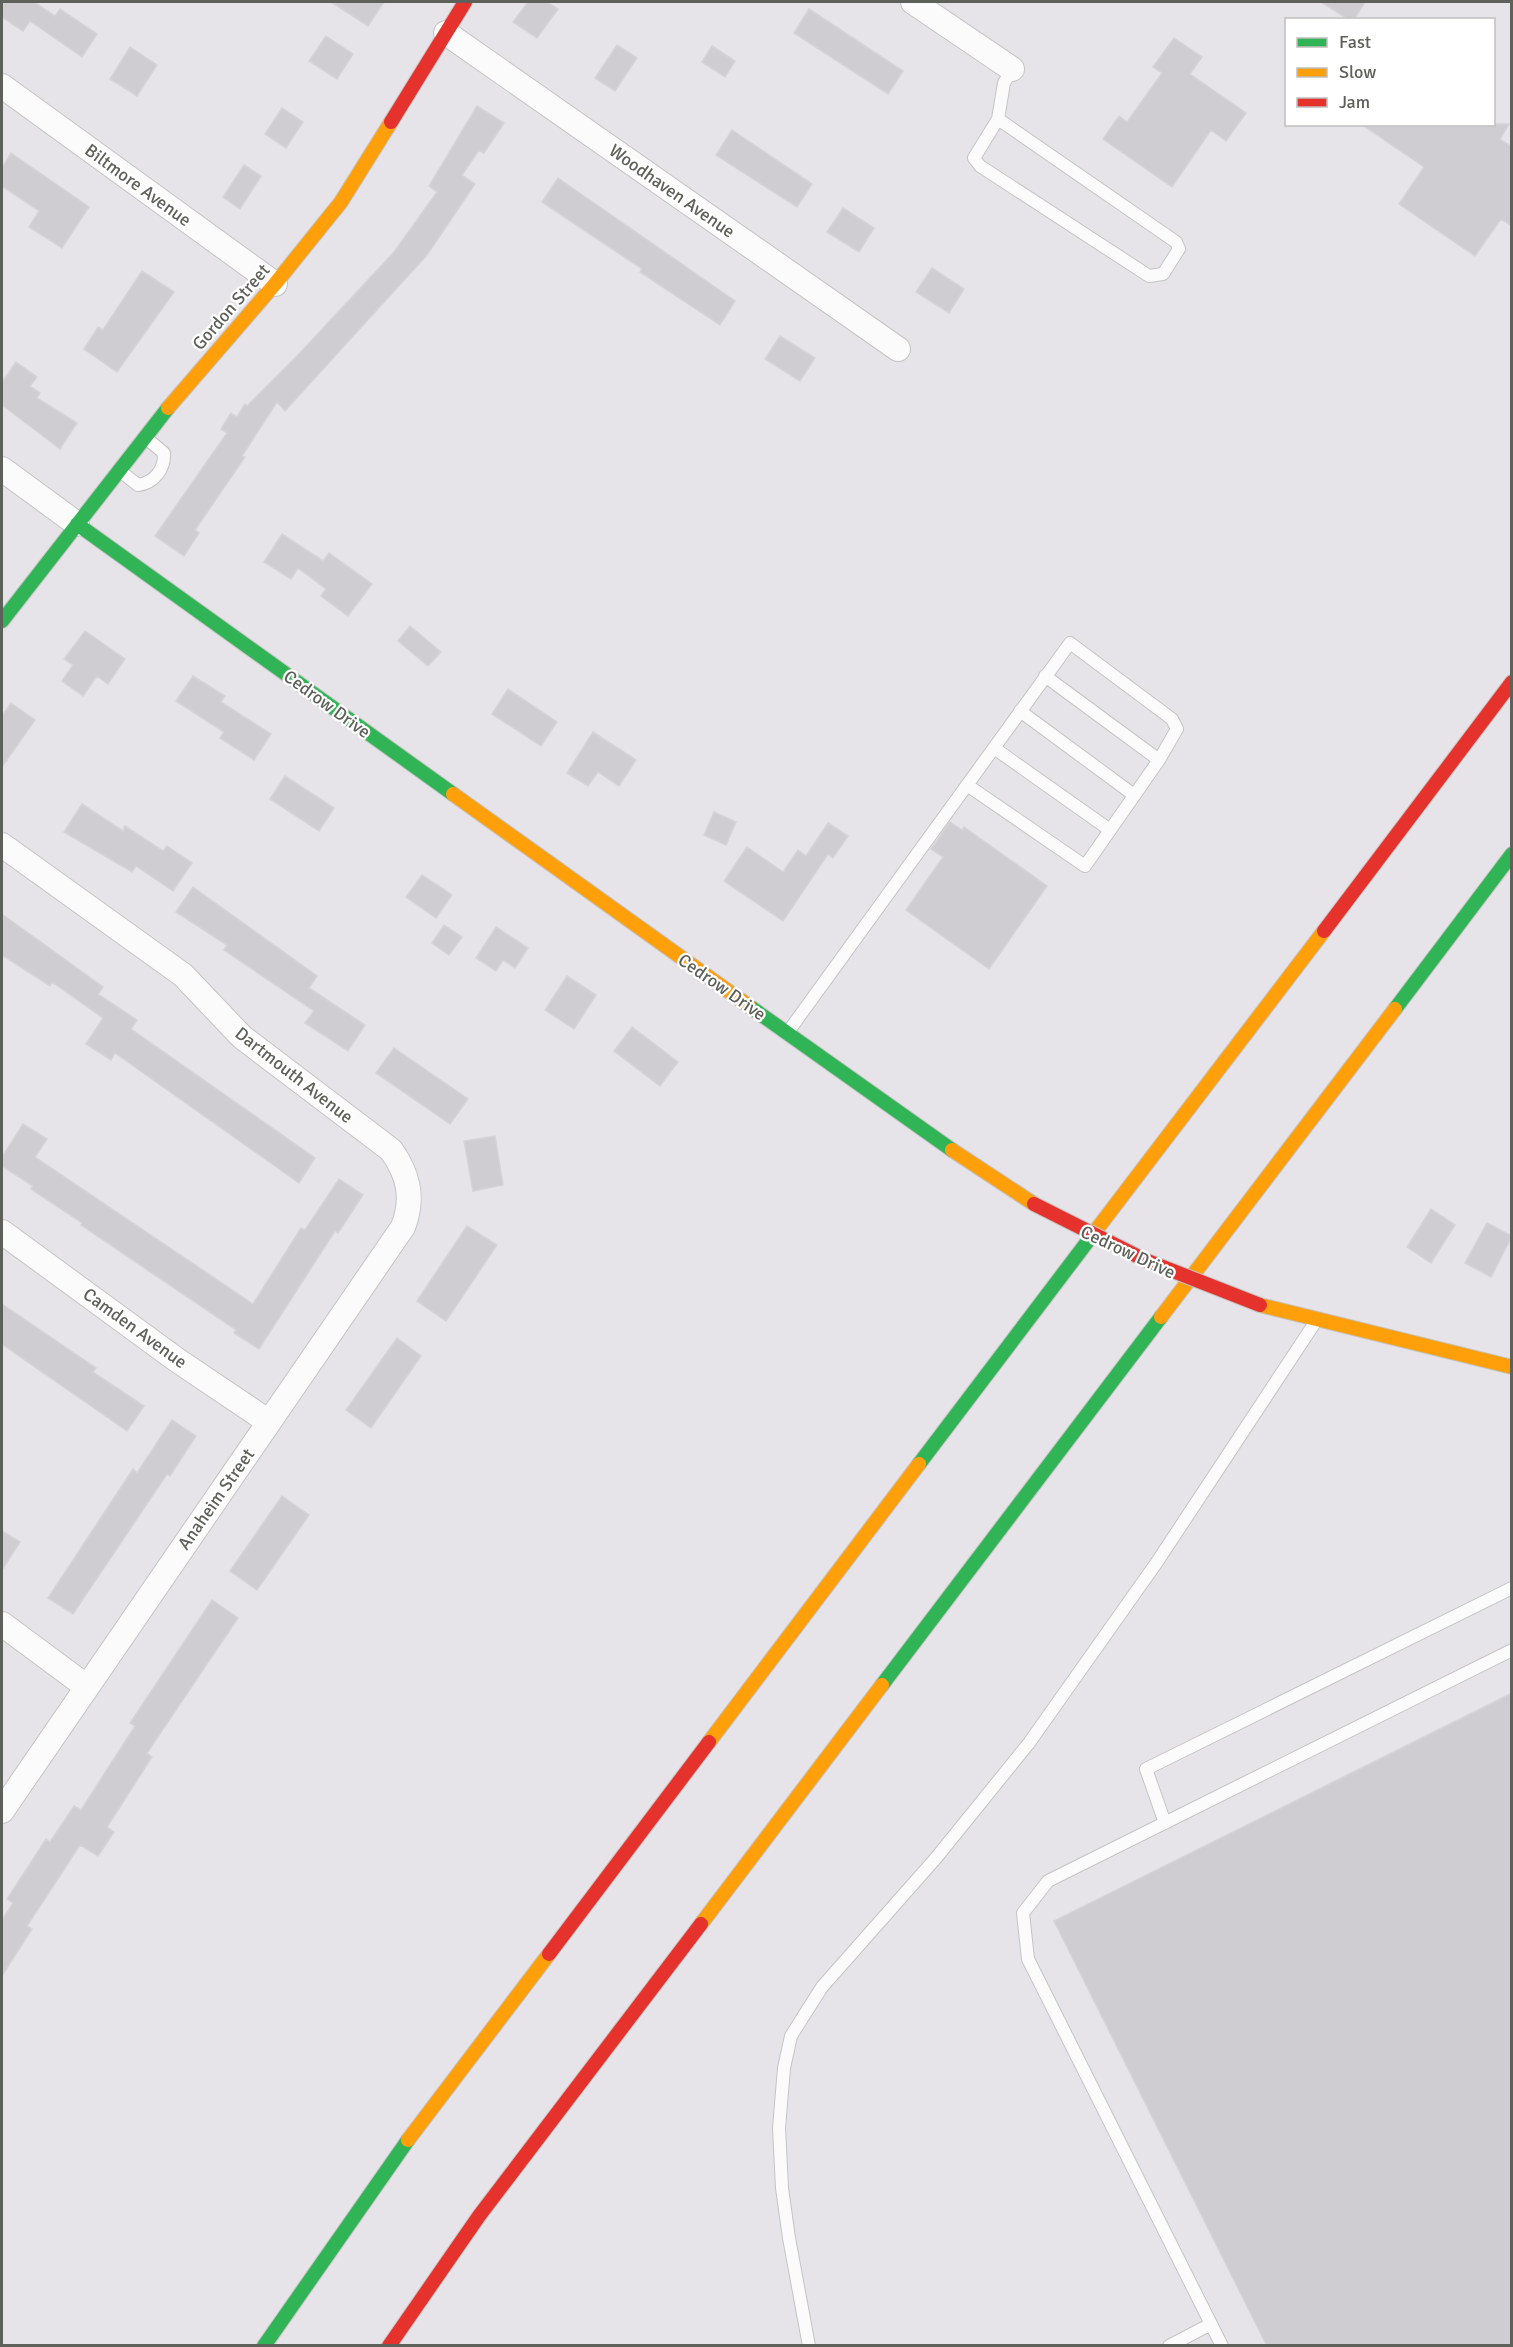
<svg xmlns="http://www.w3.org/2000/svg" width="1513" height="2347" viewBox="0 0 1513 2347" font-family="Signika,sans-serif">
<rect width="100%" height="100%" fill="#e7e4e9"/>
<path fill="#cfcdd1" stroke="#d6d3d8" stroke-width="1.5" d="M2,2H34L55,16L60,9L97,34L82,57L30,21L23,31L2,17Z
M331,2H384L368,26Z
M528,2H547L558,9L537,38L513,22Z
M1321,2H1365L1354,20H1349Z
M809,9L903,71L888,94L794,33Z
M326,36L353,54L337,79L309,61Z
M1174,38L1202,57L1190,74L1246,113L1226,141L1211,130L1172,187L1103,139L1119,116L1127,122L1162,73L1153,67Z
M617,45L637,58L615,91L595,78Z
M712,46L735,61L725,77L702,62Z
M130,47L157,65L137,96L110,79Z
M477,106L504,123L484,153L479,150L462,175L475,184L427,255L285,411L277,402L242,456L245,457L195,530L199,533L184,556L155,536L227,433L221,429L231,413L237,417L245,404L247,406L297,356L394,252L437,192L429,186Z
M282,108L303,122L286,148L265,134Z
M1361,124H1509L1500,139L1512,147V226L1501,219L1475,256L1399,204L1424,167Z
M732,130L812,184L797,207L716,155Z
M11,153L89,207L62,248L29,227L39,211L2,186V168Z
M244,165L261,176L240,209L223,197Z
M558,178L735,301L720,325L640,272L642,269L542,202Z
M843,208L874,228L859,252L827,232Z
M932,268L964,289L949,313L916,292Z
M142,271L174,292L117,372L84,349L98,327L103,330Z
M780,336L815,358L800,381L765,359Z
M16,362L37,377L30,386L40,393L37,398L77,423L60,449L2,405V382Z
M282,534L323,561L329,553L372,584L348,616L321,596L326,589L298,568L291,579L264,562Z
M410,626L441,652L428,666L398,641Z
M85,631L125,659L108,684L97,676L83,696L62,681L73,665L64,659Z
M193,676L225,696L221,702L271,734L254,760L220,738L224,732L176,701Z
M508,689L557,722L541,746L492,714Z
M11,703L35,720L2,767V716Z
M593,732L636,760L619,786L598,772L588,786L567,773Z
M285,776L334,808L319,831L270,799Z
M82,804L123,831L125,826L163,851L167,846L192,863L173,891L136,866L132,872L64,832Z
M714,812L736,822L726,845L704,835Z
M950,822L962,830L964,827L1047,886L989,969L906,910L943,857L931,849Z
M828,823L848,836L833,858L828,854L783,921L724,881L747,847L783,872L798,850L806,856Z
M422,875L452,895L436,918L406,897Z
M193,887L317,976L309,988L365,1025L348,1051L305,1023L314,1011L224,950L227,945L176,912Z
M2,914L103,987L98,994L137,1020L131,1029L315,1158L299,1183L115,1053L111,1060L86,1044L103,1018L52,982L50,986L2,955Z
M444,925L462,937L449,955L432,943Z
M496,927L528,948L515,968L503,960L496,971L476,958Z
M567,976L596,995L574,1029L545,1010Z
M632,1027L678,1062L660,1086L614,1051Z
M394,1048L468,1099L450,1124L376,1073Z
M23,1124L47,1139L35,1157L253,1304L301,1228L305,1230L339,1179L363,1195L338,1233L335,1231L259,1349L234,1333L236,1330L81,1225L82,1223L31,1189L33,1186L2,1166V1157Z
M495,1136L503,1185L473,1191L464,1141Z
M1431,1209L1455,1225L1431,1263L1407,1247Z
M1487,1223L1512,1236L1491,1277L1465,1263Z
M467,1226L497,1245L446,1321L417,1301Z
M2,1304L96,1368L93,1372L144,1406L127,1431L2,1344Z
M397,1338L421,1356L371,1428L346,1410Z
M172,1420L196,1436L170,1476L167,1474L73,1614L48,1598L133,1469L137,1473Z
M282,1496L309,1515L257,1590L230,1571Z
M2,1531L20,1542L2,1570Z
M212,1600L238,1618L147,1753L152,1757L107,1827L114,1832L98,1856L80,1845L27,1926L32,1929L2,1976V1920L13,1903L7,1899L46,1839L50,1842L74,1806L81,1810L135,1726L130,1723Z
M1512,1693V2346H1267L1054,1921Z"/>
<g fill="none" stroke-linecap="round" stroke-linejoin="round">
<g stroke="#c4c4c4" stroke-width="14">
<path id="lane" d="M998,119L1176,242L1179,249L1163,274L1149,276L980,166L974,158L998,119L1004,83L1012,69
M120,471L138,485C154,483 165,469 164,453L146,438
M1045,676L1159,760
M1020,711L1134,795
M994,748L1110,830
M788,1032L1070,643L1172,719L1177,729L1159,760L1085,866L967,785
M1165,1823L1146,1769L1512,1588
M809,2346L789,2238L782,2188L779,2128L784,2068L791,2036L822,1987L936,1858L1029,1743L1157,1562L1316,1321
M1169,2346L1211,2324
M1222,2346L1028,1959L1023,1913L1048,1881L1512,1650"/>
</g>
<g stroke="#c4c4c4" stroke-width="26">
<path id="street" d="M913,2L1012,69
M446,33L898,349
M2,86L275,284
M2,469L77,524
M2,845L183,975L242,1037L391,1150C409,1175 414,1199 403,1227L2,1811
M2,1232L177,1360L269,1422
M2,1624L87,1687"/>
</g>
<g stroke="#c4c4c4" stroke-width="16">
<path id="fast" d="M77,524L453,794
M2,621L168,408
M749,1006L952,1150
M1395,1009L1512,854
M919,1464L1097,1229
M882,1685L1161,1317
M264,2346L408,2140"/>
</g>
<g stroke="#c4c4c4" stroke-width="16">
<path id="slow" d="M168,408L275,284L341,202L391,122
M453,794L749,1006
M952,1150L1034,1204
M1097,1229L1324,931
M1260,1305L1512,1367
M1161,1317L1395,1009
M709,1742L919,1464
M701,1924L882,1685
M408,2140L549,1954"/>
</g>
<g stroke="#c4c4c4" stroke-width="16">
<path id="jam" d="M391,122L465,2
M1324,931L1512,682
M549,1954L709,1742
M389,2346L479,2216L701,1924"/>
</g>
<use href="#lane" stroke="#fbfbfc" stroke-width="12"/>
<use href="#street" stroke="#fbfbfc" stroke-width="24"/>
<use href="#fast" stroke="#30b455" stroke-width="14"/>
<use href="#slow" stroke="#ff9f0a" stroke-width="14"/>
<use href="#jam" stroke="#e5322d" stroke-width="14"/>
<g stroke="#c4c4c4" stroke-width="16" stroke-linecap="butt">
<path id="jam-bridge" d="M1034,1204L1145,1260L1260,1305"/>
</g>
<use href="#jam-bridge" stroke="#e5322d" stroke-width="14"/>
</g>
<g text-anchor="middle" stroke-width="4.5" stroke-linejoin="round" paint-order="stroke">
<g font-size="18" fill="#5e6159" stroke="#fff">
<text transform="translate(138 185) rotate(36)" y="6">Biltmore Avenue</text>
<text transform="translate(672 191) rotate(35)" y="6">Woodhaven Avenue</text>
<text transform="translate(231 307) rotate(-49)" y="6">Gordon Street</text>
<text transform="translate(327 704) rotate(36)" y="6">Cedrow Drive</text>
<text transform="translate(722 987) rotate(35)" y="6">Cedrow Drive</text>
<text transform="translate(294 1075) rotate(38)" y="6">Dartmouth Avenue</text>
<text transform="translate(1128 1252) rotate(25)" y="6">Cedrow Drive</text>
<text transform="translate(135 1328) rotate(36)" y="6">Camden Avenue</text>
<text transform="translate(216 1499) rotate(-55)" y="6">Anaheim Street</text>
</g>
</g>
<rect width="1513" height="2347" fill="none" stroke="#5e6159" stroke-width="6"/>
<rect x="1285" y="18" width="210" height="108" fill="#ffffff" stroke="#bfc0bd" stroke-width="1.5"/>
<rect x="1297" y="38" width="30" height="9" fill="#30b455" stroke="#bfc0bd" stroke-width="1.5"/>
<text x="1339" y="48" font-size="18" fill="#5e6159">Fast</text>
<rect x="1297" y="68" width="30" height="9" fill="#ff9f0a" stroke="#bfc0bd" stroke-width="1.5"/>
<text x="1339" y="78" font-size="18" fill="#5e6159">Slow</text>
<rect x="1297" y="98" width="30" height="9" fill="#e5322d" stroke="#bfc0bd" stroke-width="1.5"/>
<text x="1339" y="108" font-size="18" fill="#5e6159">Jam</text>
</svg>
